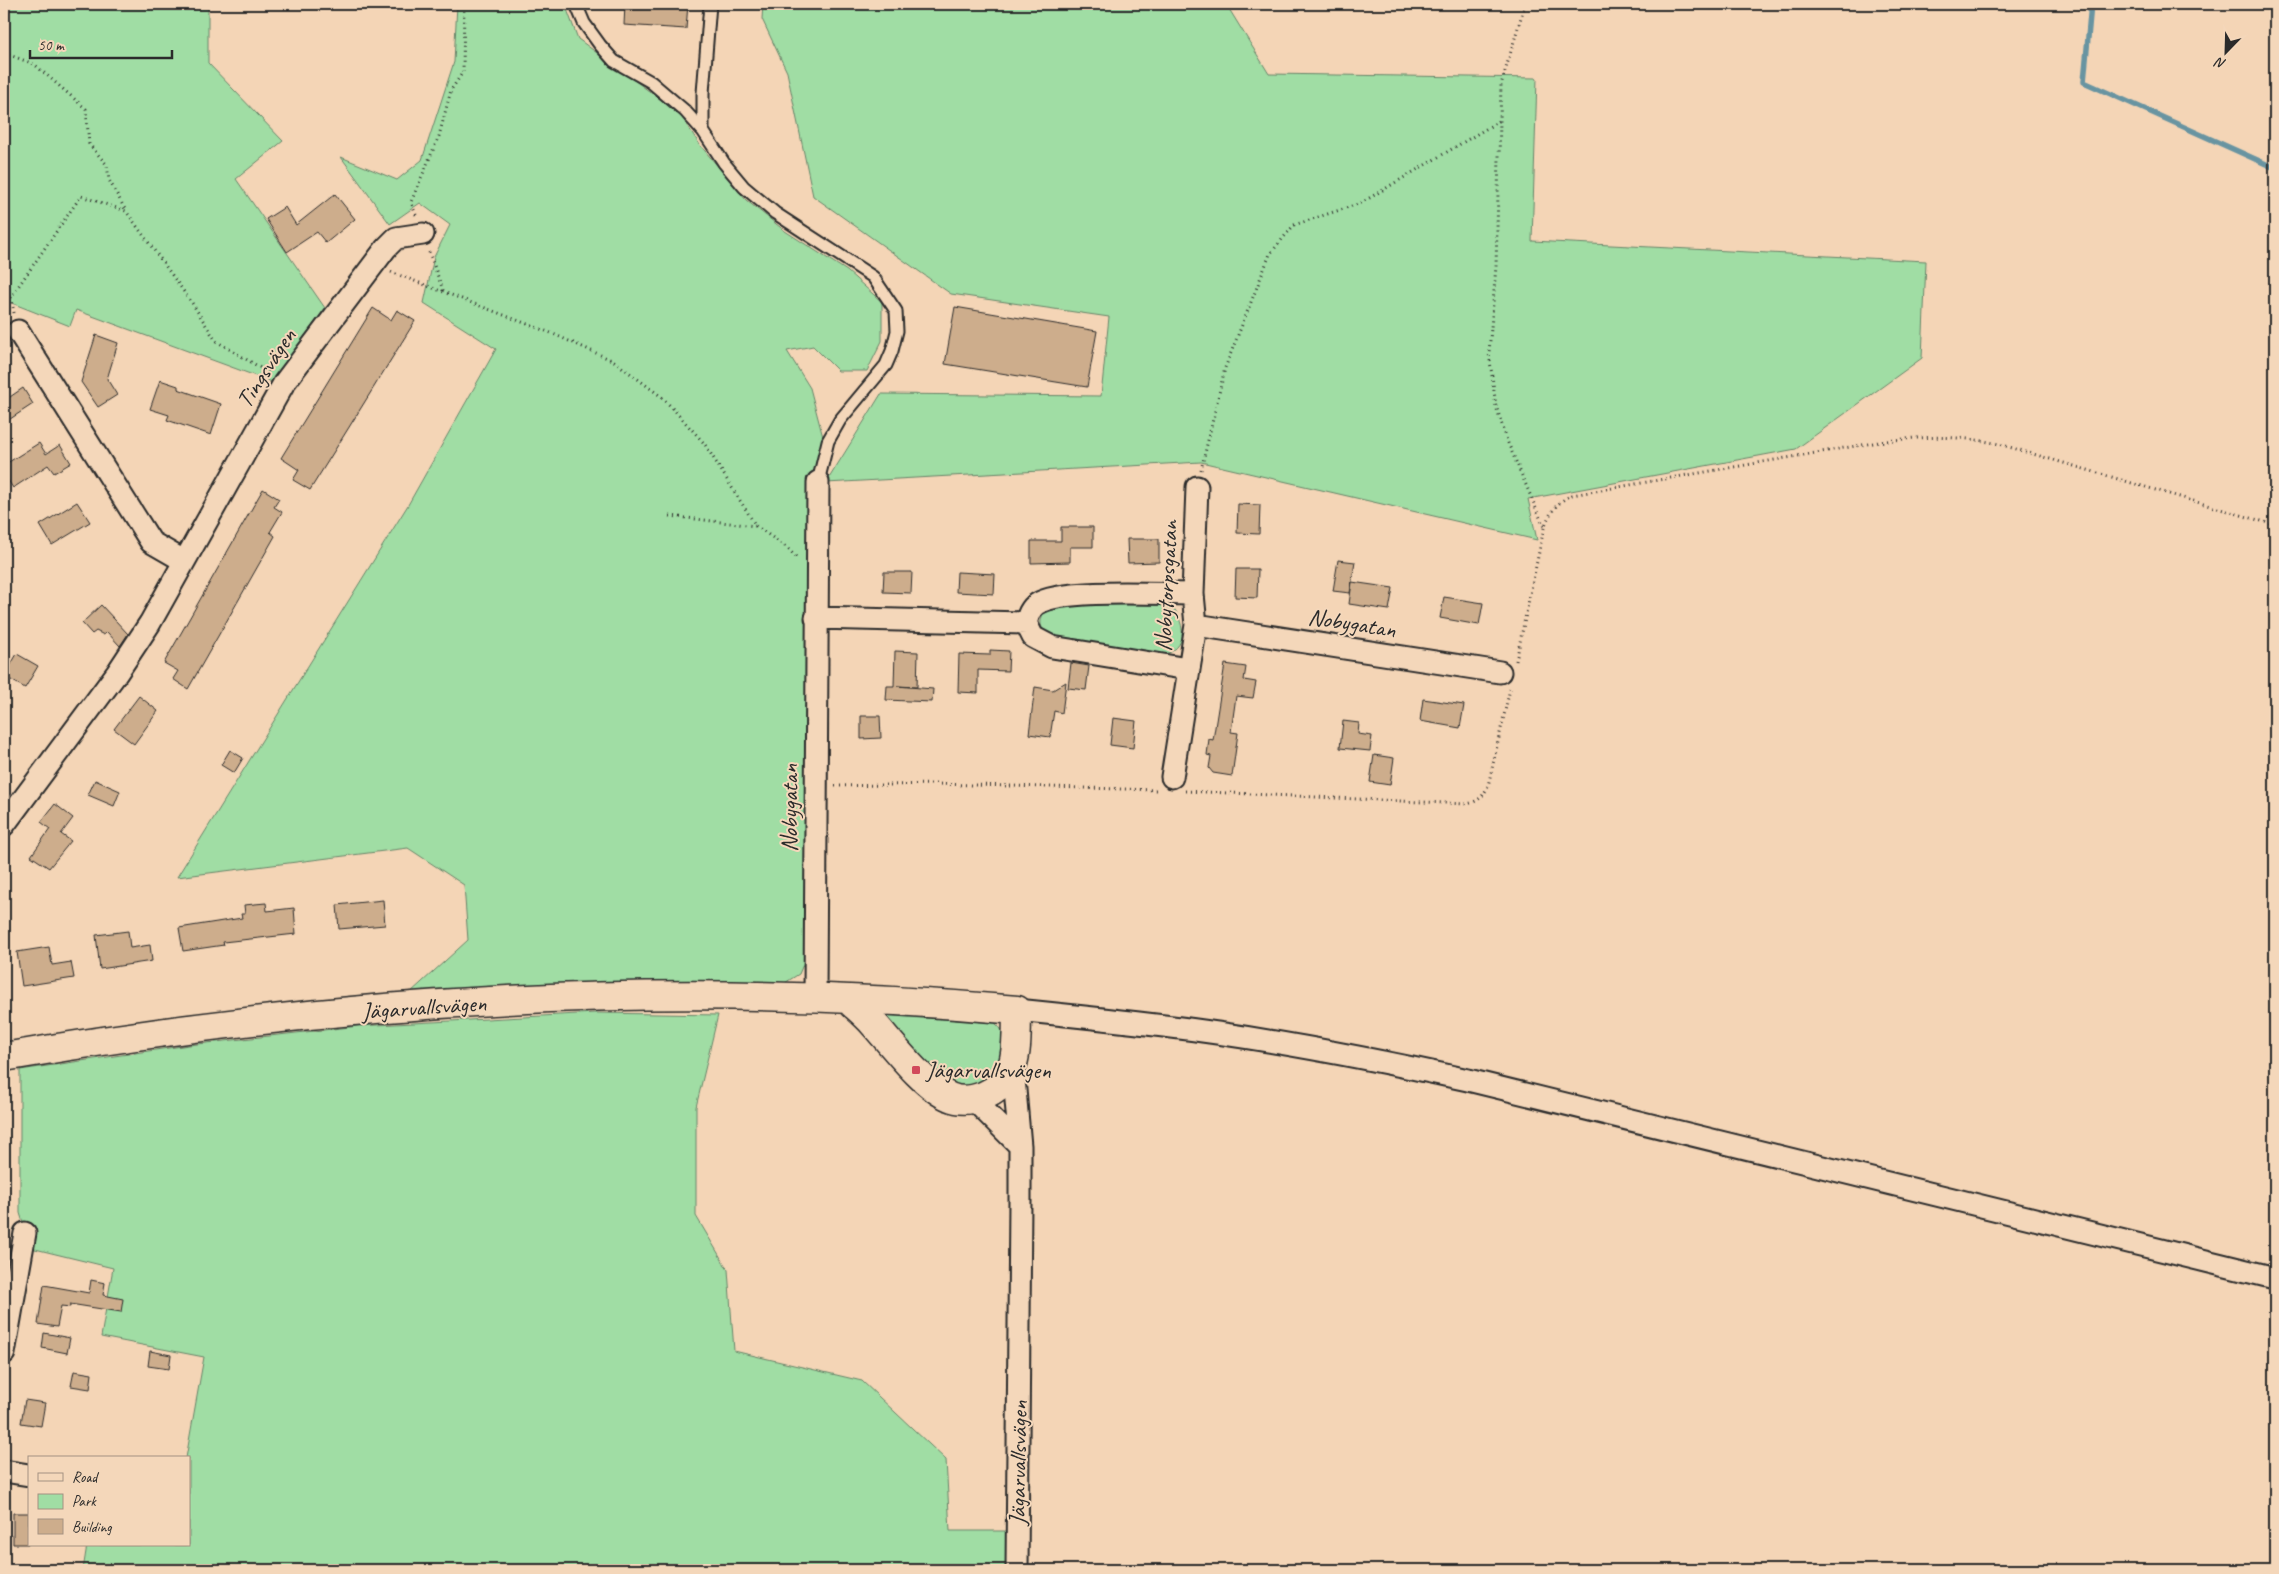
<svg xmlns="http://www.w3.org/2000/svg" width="2279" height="1574" viewBox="0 0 2279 1574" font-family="Caveat,sans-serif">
<rect width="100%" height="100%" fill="#f4d5b6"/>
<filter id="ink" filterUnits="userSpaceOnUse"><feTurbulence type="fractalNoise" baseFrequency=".02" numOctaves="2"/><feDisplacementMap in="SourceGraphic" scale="10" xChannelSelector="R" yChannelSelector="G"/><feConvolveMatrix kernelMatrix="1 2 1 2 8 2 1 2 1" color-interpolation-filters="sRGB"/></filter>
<g filter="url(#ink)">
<path fill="#a0dda4" stroke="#668468" d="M4,4H208V63L283,141L236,179L325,308L272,382L76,310L70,326L4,300Z
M457,4H565L578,39L679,113L700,145L746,200L785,231L847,271L882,302V341L867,371H838L813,346L787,351L810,388L824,441L809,488L805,723L807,955L799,974L783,984L410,993L468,940L464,885L408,848L177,877L408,505L496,349L424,303L434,257L450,225L420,203L390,224L341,157L397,180L422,160L454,62Z
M763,4H1226L1269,74L1537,78L1532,241L1926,261L1922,358L1796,449L1528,499L1537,540L1201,462L826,483L881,394L1101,396L1109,317L951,294L813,196L787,72L762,19Z
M1160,602L1175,610C1187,631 1186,651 1158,656L1055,639C1045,632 1037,628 1043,614L1060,605Z
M596,1013L718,1015L696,1107V1216L728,1270L734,1351L862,1381L946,1460L950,1531H1009L1010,1570H83L87,1545H189V1458H186L204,1357L101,1337L113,1268L31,1248L20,1213V1070L189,1045L359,1026Z
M884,1013L991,1020C1020,1040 1001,1062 986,1084L963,1090L943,1083L883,1016Z"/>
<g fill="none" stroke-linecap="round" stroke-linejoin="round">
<path stroke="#6794a1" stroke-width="5.5" d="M2091,4L2084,82L2275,168"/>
</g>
<path fill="#cdad8c" stroke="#2b2b2b" d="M625,4H688L686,29L624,25Z
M335,194L355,219L326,243L317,232L287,252L266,219L285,207L296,225Z
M955,307L1097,331L1087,387L945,364Z
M373,308L391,320L397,310L415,321L310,490L293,480L299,470L281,458Z
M96,335L118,343L107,379L117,395L98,407L81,382Z
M160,380L178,386V389L221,404L211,435L167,420L169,415L150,409Z
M23,388L33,404L4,423V401Z
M39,443L46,454L60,445L71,463L54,473L48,465L13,488L4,474V465Z
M263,489L279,499L274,507L282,512L270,532L275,536L188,689L173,679L178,671L164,663Z
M77,502L90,522L52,545L40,525Z
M1238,504L1260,505L1259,534L1237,533Z
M1061,527H1093V547H1070V562L1031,563V541H1061Z
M1127,539H1159V562L1128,563Z
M1338,560L1355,562L1350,593L1333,591Z
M1236,569H1258L1257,598L1235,597Z
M884,572H912L911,593L883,592Z
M957,572L995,574L994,594L956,592Z
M1352,582L1393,588L1389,610L1349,604Z
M1444,597L1483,603L1479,625L1440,618Z
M101,605L128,634L120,646L107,632L104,635L96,631L92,634L82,623Z
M990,650L1009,651L1008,671L978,670V693L958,692L959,654L990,655Z
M895,651L918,652L917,687L897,686L933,689L932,702L886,700L887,686H894Z
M17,654L38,666L25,688L4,676Z
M1071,663L1089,666L1086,690L1068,688Z
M1225,664L1246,667L1244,680L1256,682L1253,698L1236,696L1231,732L1238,733L1232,776L1213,773L1209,768L1211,756L1207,755L1209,739L1213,740Z
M1066,682L1062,713L1054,711L1050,737L1029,734L1035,687L1053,690Z
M139,696L158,711L134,744L114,729Z
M1423,699L1464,705L1460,728L1420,721Z
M861,716H880L881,738L861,739Z
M1113,718L1136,721L1133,748L1110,745Z
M1343,721L1359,723L1358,734L1372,736L1370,751L1340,748Z
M230,750L243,758L234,773L221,765Z
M1374,755L1394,758L1390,785L1370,782Z
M95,780L120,791L114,806L88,795Z
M55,804L73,818L61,834L71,841L49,868L31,856L50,829L41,822Z
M383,900L385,925L339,929L337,905Z
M266,903L267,911L294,908L296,934L223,942L224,945L183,951L179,928L242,918L241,914H245L244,905Z
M128,931L130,948L150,945L152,961L100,969L96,935Z
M49,947L52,965L71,962L74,978L22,986L17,952Z
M91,1280L105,1283L103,1295L123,1299L121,1312L70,1304V1307L61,1306L57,1327L38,1324L44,1285L89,1293Z
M44,1333L70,1338L67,1353L42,1348Z
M150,1351L171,1355L169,1369L148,1366Z
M74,1371L92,1374L90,1389L71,1386Z
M25,1400L45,1403L41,1426L21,1423Z
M13,1513H29V1544H13Z"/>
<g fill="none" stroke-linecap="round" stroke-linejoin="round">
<g stroke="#2b2b2b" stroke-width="15">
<path id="lane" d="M576,4L584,23L600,45L614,61L651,82L685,111L703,131L724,163L744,187L775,213L873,277L896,311L897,331L892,351L886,365L840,420L828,441L818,482
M703,131V93L710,4"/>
</g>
<g stroke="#2b2b2b" stroke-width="25">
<path id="street" d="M18,331L151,542L184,561
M816,618L1026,623
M1196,625L1500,672
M1188,669L1052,647L1033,637L1026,623C1028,616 1030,608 1037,604C1060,588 1161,594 1193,594
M1172,777L1196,625L1193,594L1197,487
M4,825L117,673L150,623L284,383L386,248L396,238L423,234
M815,997L818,482
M1017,1010C1066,1015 1115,1020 1164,1026C1266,1038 1368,1058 1468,1080L2275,1278
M1013,1067L1020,1146V1200L1017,1570
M974,1100L1020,1146
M4,1353L25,1233
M4,1471L29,1475"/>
</g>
<g stroke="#2b2b2b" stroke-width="31">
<path id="secondary" d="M4,1057C337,999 679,979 1017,1010C1016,1044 1021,1081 983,1096C972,1100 961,1102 950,1097C924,1087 892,1044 873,1023C865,1014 856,1007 848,999"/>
</g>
<path stroke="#2b2b2b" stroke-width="3" stroke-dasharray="1 4" stroke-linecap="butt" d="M1525,4L1501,85L1496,266L1489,353L1496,406L1508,443L1544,527
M4,53L34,64L86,109L89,144L107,165L109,180L126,211
M416,215L411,202L439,136L451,90L463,72L464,4
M429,252L444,293
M391,272L551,333L614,361L663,398L704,443L756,526L786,547L798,559
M4,295L11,297
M14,313L11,297L81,196L126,211L192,303L216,341L269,373
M1201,470L1225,368L1270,254L1294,225L1361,203L1499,121
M670,516L755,526
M1516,661L1544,528C1550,512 1556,503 1572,495L1879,442C1921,436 1958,435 1999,444L2275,525
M835,786L936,784L1159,790
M1185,791L1466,804C1478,802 1483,797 1488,786L1510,689"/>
<use href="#lane" stroke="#f4d7ba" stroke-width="11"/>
<use href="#street" stroke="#f4d7ba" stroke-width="21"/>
<use href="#secondary" stroke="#f4d7ba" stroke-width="28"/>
</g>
</g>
<rect fill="#d1495b" stroke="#f4d7ba" stroke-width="2" x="911" y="1065" width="10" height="10" rx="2.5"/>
<g text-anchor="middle" stroke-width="4" stroke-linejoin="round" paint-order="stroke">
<g font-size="24" fill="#2b2b2b" stroke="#f4d7ba">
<text transform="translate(266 368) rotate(-57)" y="8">Tingsvägen</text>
<text transform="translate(1166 586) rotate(-87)" y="8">Nobytorpsgatan</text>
<text transform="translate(1352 623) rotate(9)" y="8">Nobygatan</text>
<text transform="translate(789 808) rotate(-90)" y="8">Nobygatan</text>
<text transform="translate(424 1007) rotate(-4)" y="8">Jägarvallsvägen</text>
<text transform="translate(1018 1463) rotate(-89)" y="8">Jägarvallsvägen</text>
</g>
<g font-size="24" fill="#2b2b2b" stroke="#f4d7ba" text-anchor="start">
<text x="926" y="1078">Jägarvallsvägen</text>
</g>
</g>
<rect width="2279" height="1574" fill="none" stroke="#f4d7ba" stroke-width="20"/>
<rect x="10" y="10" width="2259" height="1554" fill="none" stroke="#2b2b2b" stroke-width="2" filter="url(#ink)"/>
<rect x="28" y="1456" width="162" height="90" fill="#f4d7ba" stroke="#a49281"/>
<rect x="38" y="1473" width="25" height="8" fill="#f4d7ba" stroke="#a49281"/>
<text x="72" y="1482" font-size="15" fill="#2b2b2b">Road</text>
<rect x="38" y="1494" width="25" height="15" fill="#a0dda4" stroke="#a49281"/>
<text x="72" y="1506" font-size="15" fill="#2b2b2b">Park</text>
<rect x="38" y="1519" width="25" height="15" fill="#cdad8c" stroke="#a49281"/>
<text x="72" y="1532" font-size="15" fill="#2b2b2b">Building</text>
<g transform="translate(2226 52) rotate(203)" stroke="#f4d7ba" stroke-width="4" paint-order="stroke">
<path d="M0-4L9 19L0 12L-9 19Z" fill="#2b2b2b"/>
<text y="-8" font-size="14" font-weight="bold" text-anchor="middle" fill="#2b2b2b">N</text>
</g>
<path d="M30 50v8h142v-8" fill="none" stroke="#2b2b2b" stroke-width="2.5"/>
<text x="38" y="50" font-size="15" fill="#2b2b2b" stroke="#f4d7ba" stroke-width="4" paint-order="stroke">50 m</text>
</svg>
